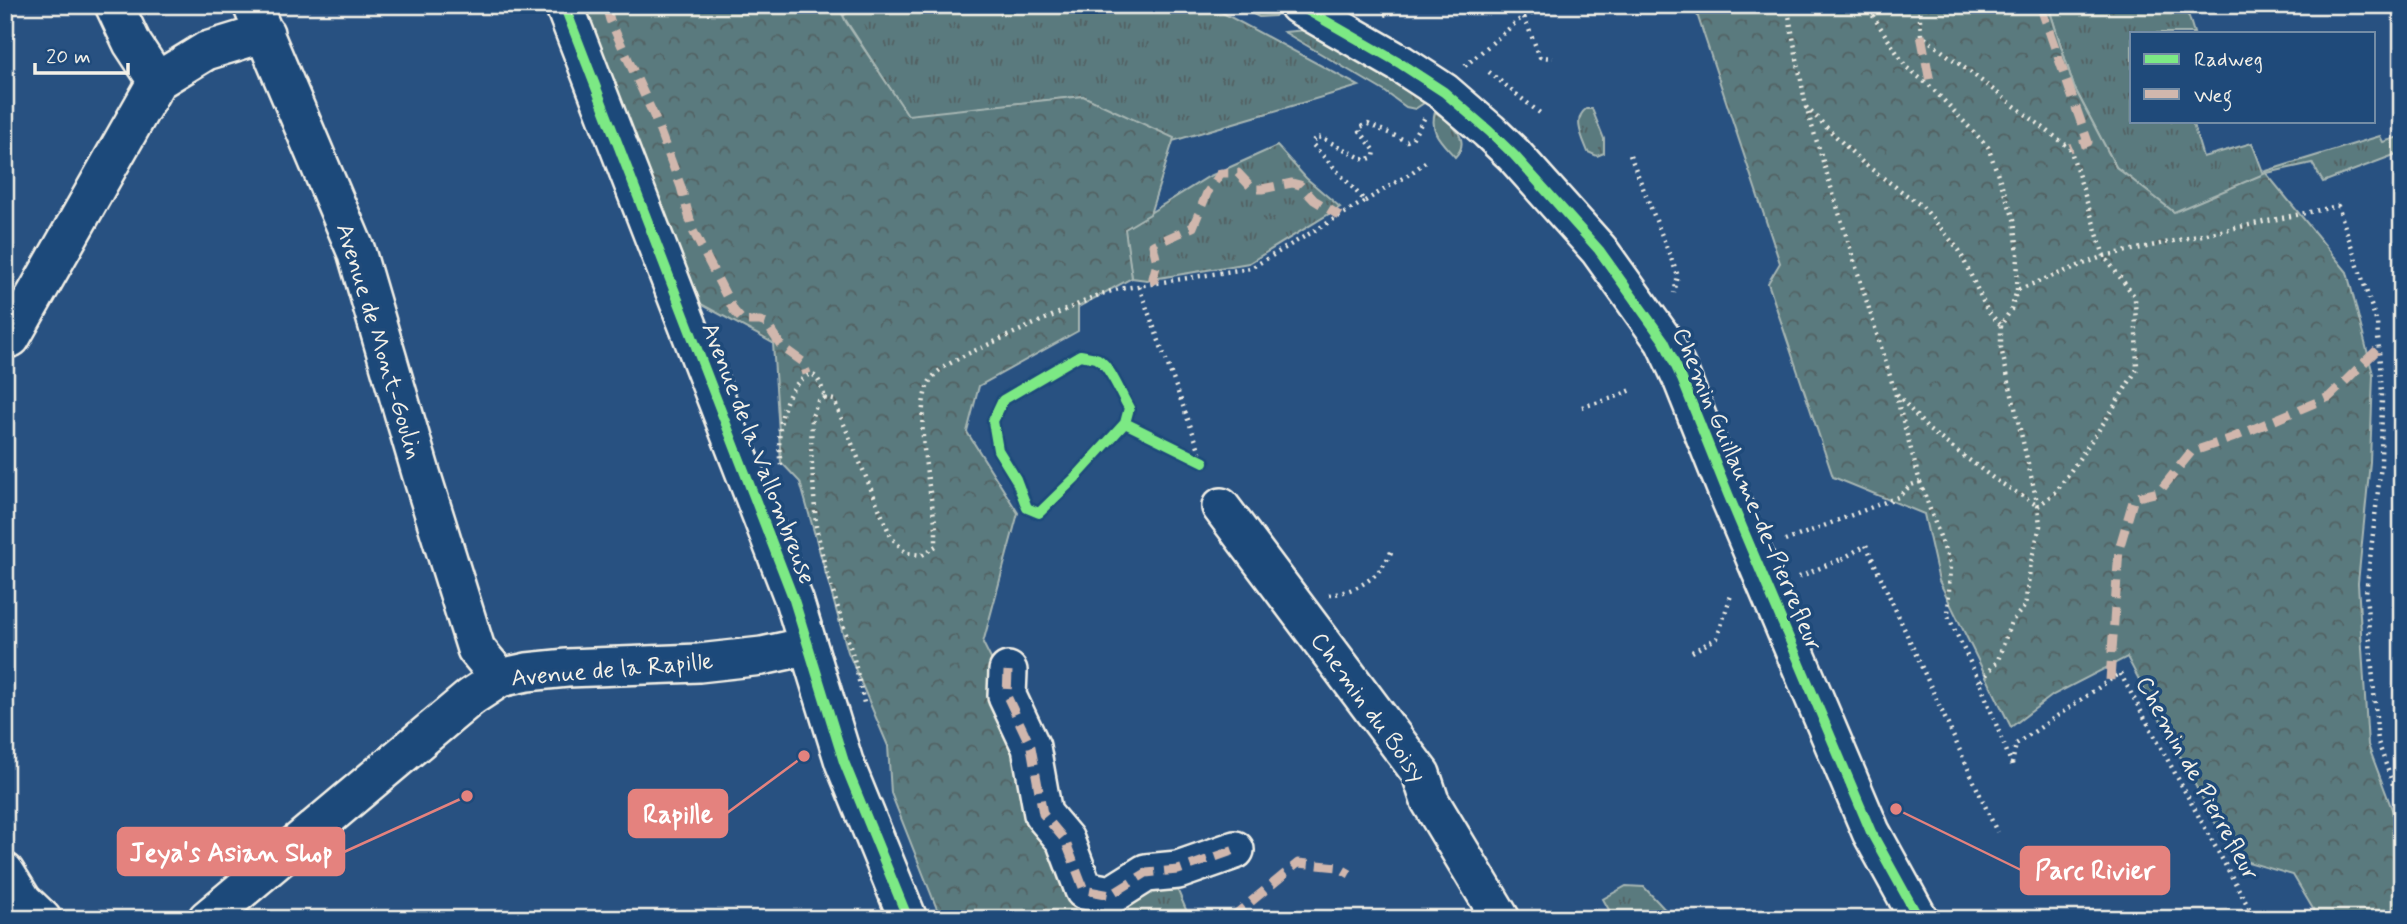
<svg xmlns="http://www.w3.org/2000/svg" width="2407" height="924" viewBox="0 0 2407 924" font-family="Mynerve,sans-serif">
<defs>
<pattern id="grass-tufts" width="24" height="20" patternUnits="userSpaceOnUse" patternTransform="scale(1.75)"><rect width="24" height="20" fill="#5a7a7e"/><path d="M3 7l-1-3M5 7V3M7 7l1-3M15 17l-1-3M17 17v-4M19 17l1-3" fill="none" stroke="#526162"/></pattern>
<pattern id="forest-crowns" width="20" height="18" patternUnits="userSpaceOnUse" patternTransform="scale(1.75)"><rect width="20" height="18" fill="#5a7a7e"/><path d="M2 6a3 3 0 1 1 6 0M12 15a3 3 0 1 1 6 0" fill="none" stroke="#526162"/></pattern>
</defs>
<rect width="100%" height="100%" fill="#285181"/>
<filter id="ink" filterUnits="userSpaceOnUse"><feTurbulence type="fractalNoise" baseFrequency=".0143" numOctaves="2"/><feDisplacementMap in="SourceGraphic" scale="14" xChannelSelector="R" yChannelSelector="G"/><feConvolveMatrix kernelMatrix="1 2 1 2 8 2 1 2 1" color-interpolation-filters="sRGB"/></filter>
<g filter="url(#ink)">
<path fill="url(#grass-tufts)" stroke="#a7b6b3" stroke-width="2" d="M857,5H1208L1359,86L1173,141L1083,96L908,116L843,16Z
M1235,5H1261L1277,13L1275,16L1259,17Z
M2048,5H2181L2189,17L2194,33H2132V121H2192L2203,157L2252,143L2263,172L2380,136L2383,142L2402,136V152L2323,182L2312,163L2267,173L2174,213L2116,167L2074,87Z
M1306,30L1384,76L1424,103L1415,109L1406,107L1384,91L1284,32Z
M1586,109H1592L1604,139V153L1597,156L1588,152C1583,139 1572,119 1586,109Z
M1435,112C1450,122 1473,139 1455,157C1442,142 1429,133 1435,112Z
M1277,146L1306,178L1340,207L1249,263L1147,280L1132,278L1124,229L1208,177Z
M1175,884L1190,919H1109L1105,909Z
M1626,886L1644,887L1671,916L1666,919H1614L1603,899Z"/>
<path fill="url(#forest-crowns)" stroke="#a7b6b3" stroke-width="2" d="M582,5H838L846,22L908,115L1083,96L1174,138L1150,214L1125,229L1132,278L1078,307V331L979,386L967,432L1018,513L983,643L1001,679L1103,919H941L891,793L888,746L848,652L800,482L781,462L773,343L699,303Z
M1694,5H2048L2074,87L2116,167L2174,212L2266,173L2347,272L2373,374L2370,462L2358,583L2368,745L2402,836V919H2319L2293,875L2234,858L2127,657L2053,695L2011,727L1939,581L1924,514L1833,477L1768,283L1780,263Z"/>
<g fill="none" stroke-linecap="round" stroke-linejoin="round">
<g stroke="#f4f1e8" stroke-width="42">
<path id="minor" d="M114,5L132,43L157,81
M252,5L356,251L421,473L476,649L500,678
M564,5L794,600L844,762L908,919
M1298,5L1401,64L1444,92L1489,131L1514,155L1599,250L1664,341L1682,379L1728,494L1871,832L1919,919
M11,338L157,81L206,51L265,33
M1221,507L1421,774L1430,801L1501,919
M1008,671L1007,696L1031,747L1043,814L1065,840L1084,890L1111,895L1146,873L1178,870L1235,850
M5,872L23,901L42,919
M207,919L471,697L500,678L527,672L567,668L699,663L762,656L808,646"/>
</g>
<path stroke="#f4f1e8" stroke-width="4.5" stroke-dasharray="2 5" stroke-linecap="butt" d="M1919,5L1921,35L2070,148L2104,256L2017,290
M1384,15L1415,5
M1524,17L1540,57L1553,58
M1465,66L1519,20L1549,5
M1489,72L1541,114
M1806,107L1863,163L1923,207L1959,250L1988,312L2001,325L2011,310L2017,290L2018,253L2014,219L1988,147L1931,87L1906,67L1866,5
M1630,155L1678,276L1674,293
M1365,201L1411,173L1429,159
M1139,287L1206,468
M1897,394L1929,430L1993,478L2038,506L2001,348V325
M825,398L834,400L838,410L891,537L906,553L922,555L936,546V528C931,494 912,410 930,381C937,369 953,362 965,355L1101,294L1119,289L1251,268L1365,201L1313,145V141L1316,137L1322,138L1365,160L1374,157L1375,151L1360,131V127L1368,124L1407,141L1412,139L1425,117
M825,398L818,401L812,416L811,450L816,526L825,567L854,659L864,703
M1582,407L1613,398L1634,389
M781,465C776,437 780,386 811,374C820,377 822,389 825,398
M1920,482L1950,564L1948,616L1980,683
M1785,541L1898,497L1911,485L1920,482L1895,392L1806,107L1787,5
M1842,559L1866,545L1997,832
M1799,577L1841,559
M1329,595C1358,591 1379,578 1391,552
M1692,652L1717,638L1732,592
M2012,764L2016,744L2120,673L2255,919
M2012,765L1980,683L1998,660L2011,622L2025,606L2031,562L2040,526L2038,506L2056,492L2107,418L2137,369L2135,297L2104,256L2338,206L2377,323L2382,393L2381,465L2366,593L2378,742L2402,810"/>
<use href="#minor" stroke="#1f4a7a" stroke-width="37"/>
<path stroke="#d1b7ad" stroke-width="9" stroke-dasharray="18 9" stroke-linecap="butt" d="M606,5L610,20L654,116L681,187L693,231L734,311L743,321H760L766,323L782,347L803,362L807,374
M2040,5L2088,142L2070,148
M1921,35L1931,87
M1156,284L1153,278L1157,263L1153,245L1193,227L1207,193L1221,173H1238L1253,189H1262L1292,183L1300,185L1314,200L1340,216
M1008,671L1007,696L1031,747L1043,814L1065,840L1084,890L1111,895L1146,873L1178,870L1235,850
M2110,680L2119,549L2134,498L2159,492L2191,452L2232,438L2329,397L2379,348
M1230,919L1298,863L1338,867L1350,874"/>
<g stroke="#1f4a7a" stroke-width="15">
<path id="cycleway" d="M564,5L794,600L844,762L908,919
M1298,5L1401,64L1444,92L1489,131L1514,155L1599,250L1664,341L1682,379L1728,494L1871,832L1919,919
M1080,355C1085,356 1093,357 1098,359C1110,366 1121,395 1129,408L1125,423L1075,478L1039,513L1027,508L1016,479L998,450L993,421L1003,400Z
M1125,423L1204,462"/>
</g>
<use href="#cycleway" stroke="#7ce984" stroke-width="10"/>
</g>
</g>
<g text-anchor="middle" stroke-width="7" stroke-linejoin="round" paint-order="stroke">
<g font-size="24" fill="#f4f1e8" stroke="#1f4a7a">
<text transform="translate(380 341) rotate(73)" y="8">Avenue de Mont-Goulin</text>
<text transform="translate(759 453) rotate(69)" y="8">Avenue de la Vallombreuse</text>
<text transform="translate(1748 489) rotate(67)" y="8">Chemin Guillaume-de-Pierrefleur</text>
<text transform="translate(612 669) rotate(-5)" y="8">Avenue de la Rapille</text>
<text transform="translate(1369 707) rotate(54)" y="8">Chemin du Boisy</text>
<text transform="translate(2198 778) rotate(61)" y="8">Chemin de Pierrefleur</text>
</g>
</g>
<path fill="none" stroke="#e4827e" stroke-width="2.5" d="M804 756L727 813M467 796L344 852M1896 809L2021 870"/>
<g fill="#e4827e" stroke="#1f4a7a" stroke-width="2.5">
<circle cx="804" cy="756" r="7"/>
<circle cx="467" cy="796" r="7"/>
<circle cx="1896" cy="809" r="7"/>
</g>
<g fill="#e4827e" stroke="#e4827e" stroke-width="2.5">
<rect x="629" y="790" width="98" height="47" rx="7"/>
<rect x="118" y="828" width="226" height="47" rx="7"/>
<rect x="2021" y="847" width="148" height="47" rx="7"/>
</g>
<g font-size="26" text-anchor="middle" font-weight="bold" fill="#fff">
<text x="678" y="823">Rapille</text>
<text x="231" y="861">Jeya's Asian Shop</text>
<text x="2095" y="879">Parc Rivier</text>
</g>
<rect width="2407" height="924" fill="none" stroke="#1f4a7a" stroke-width="28"/>
<rect x="14" y="14" width="2379" height="896" fill="none" stroke="#f4f1e8" stroke-width="2.5" filter="url(#ink)"/>
<rect x="2130" y="32" width="245" height="91" fill="#1f4a7a" stroke="#748da6" stroke-width="2"/>
<rect x="2144" y="54" width="35" height="10" fill="#7ce984" stroke="#748da6" stroke-width="2"/>
<text x="2194" y="66" font-size="21" fill="#f4f1e8">Radweg</text>
<rect x="2144" y="89" width="35" height="10" fill="#d1b7ad" stroke="#748da6" stroke-width="2"/>
<text x="2194" y="102" font-size="21" fill="#f4f1e8">Weg</text>
<path d="M35 63v10h93v-10" fill="none" stroke="#f4f1e8" stroke-width="3.5"/>
<text x="46" y="63" font-size="21" fill="#f4f1e8" stroke="#1f4a7a" stroke-width="5" paint-order="stroke">20 m</text>
</svg>
